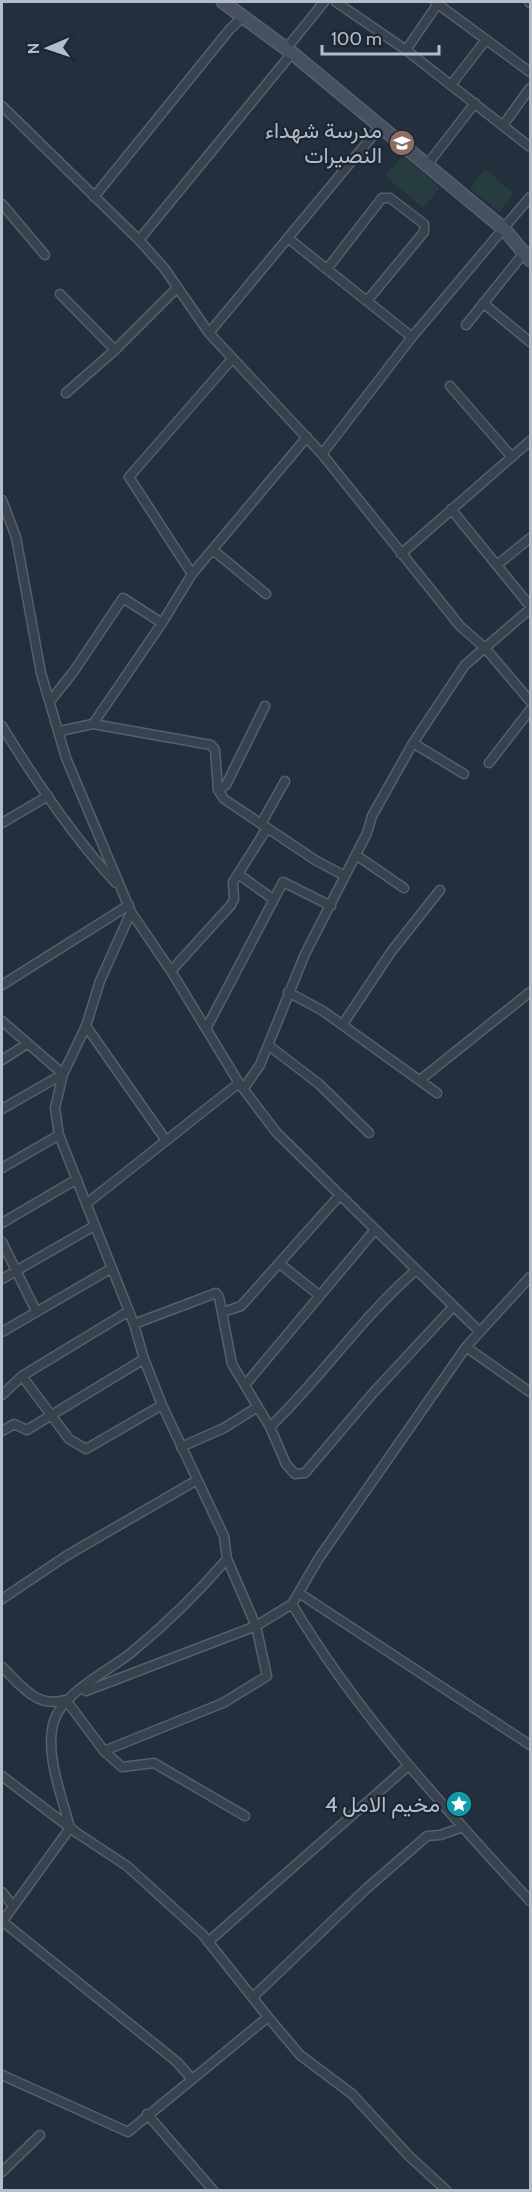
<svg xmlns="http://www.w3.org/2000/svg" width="532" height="2192" viewBox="0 0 532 2192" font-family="Cabin,Vazirmatn,sans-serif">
<rect width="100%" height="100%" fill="#242f3e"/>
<path fill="#263c3f" d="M403,155L440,188L423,208L385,176Z
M485,169L514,194L499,212L470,188Z"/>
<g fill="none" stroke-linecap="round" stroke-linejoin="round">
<g stroke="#565f6c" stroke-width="11">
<path id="street" d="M336,2L406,50L530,147
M435,2L530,72
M529,2L530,3
M286,49L324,2
M406,50L439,2
M451,85L485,41
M2,106L139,240L164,268L209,333L322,454L460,626L486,649L530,701
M504,124L530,88
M427,165L475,103
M94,197L230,29L243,17
M2,204L45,255
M289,239L412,337
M139,240L292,53
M327,269L382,198H390L424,224V232L367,301
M60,294L115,350
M483,303L530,342
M466,325L523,254
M209,333L380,127
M450,386L511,456
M66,393L115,350L176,289
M322,454L412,337L530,197
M2,500L16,537L41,673L66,758L131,912L171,971L239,1083L276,1132L340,1195
M451,509L530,606
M213,550L266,594
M401,554L530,441
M497,565L530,538
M192,574L129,477L232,359
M51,700L74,671L123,598L162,623
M93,724L162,623L192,574L307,437
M2,726C35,780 72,836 116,883
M60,731L93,724L211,745L215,750L218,790L224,799L315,860L345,876
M413,743L464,774
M489,763L530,710
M218,790L226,785L265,706
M2,823L48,796
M261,824L285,781
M356,855L404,888
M238,874L273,899
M171,971L231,905L234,899L233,882L267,828
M2,985L129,905
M288,992L323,1011L437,1093
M2,1021L63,1074L2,1109
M343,1024L391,952L440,890
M86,1026L165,1139
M207,1027L283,882L331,906
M268,1045L319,1084L369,1133
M2,1060L27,1044
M420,1080L530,992
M244,1088L260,1065L305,954L367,833L372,816L413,743L465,665L530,609
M2,1168L59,1135
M86,1204L239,1083
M2,1223L77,1179
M2,1242L36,1311
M280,1264L319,1295
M530,1277L466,1347L319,1558L292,1604C357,1714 444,1807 530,1901
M2,1279L94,1226
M223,1312L241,1306L340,1195L480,1332
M134,1324L216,1293L219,1297L232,1364L270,1427L286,1464L295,1474L305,1473L373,1393L453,1307
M2,1332L112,1268
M466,1347L530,1392
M22,1376L69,1439L86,1449L162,1405
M245,1385L374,1231
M2,1395L22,1376L129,1311
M270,1427C321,1378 361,1318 415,1271
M2,1431L14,1424L27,1430L144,1359
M181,1447L224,1428L256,1408
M299,1593L530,1745
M2,1599L66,1556L197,1480
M2,1667C23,1687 37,1710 69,1699
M86,1691L256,1626L292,1604
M66,1700L104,1751L122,1767L154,1763L245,1816
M104,1751L223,1703L267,1676L256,1626L227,1559
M2,1776L77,1833L127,1866L203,1935L268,2017L128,2132L2,2075
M2,1892L13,1906
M2,1921L177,2062L192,2079
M2,1922L70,1828C62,1796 44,1753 54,1721C63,1692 109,1671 132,1652C166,1624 198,1593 227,1559L224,1536L162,1405L144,1359L134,1324L59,1135L55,1108L63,1074L86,1026L100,981L131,912
M208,1942L407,1767
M253,1997L366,1889L427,1836L440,1835L463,1827
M268,2017L300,2055L352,2094L409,2156L446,2190
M147,2114L213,2190
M2,2172L40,2135"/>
</g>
<g stroke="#565f6c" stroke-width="15">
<path id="secondary" d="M223,2L292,53L504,229L530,260"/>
</g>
<use href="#street" stroke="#38414e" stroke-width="8"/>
<use href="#secondary" stroke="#465061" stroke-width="12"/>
</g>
<defs>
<g id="school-disc" transform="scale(1.35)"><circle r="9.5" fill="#8d6e63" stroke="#1d2633"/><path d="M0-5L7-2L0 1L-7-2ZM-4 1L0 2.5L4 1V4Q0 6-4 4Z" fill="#fff"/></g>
<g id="sight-disc" transform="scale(1.35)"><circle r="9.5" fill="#0f9aa8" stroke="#1d2633"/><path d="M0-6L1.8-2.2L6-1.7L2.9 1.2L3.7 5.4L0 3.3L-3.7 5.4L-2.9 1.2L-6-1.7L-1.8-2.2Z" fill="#fff"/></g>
</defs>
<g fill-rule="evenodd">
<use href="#school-disc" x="402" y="143"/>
<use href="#sight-disc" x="459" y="1804"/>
</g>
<g text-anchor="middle" stroke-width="4.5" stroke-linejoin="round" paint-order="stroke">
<g font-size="22" fill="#b4bcc9" stroke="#1d2633" text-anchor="end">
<text x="382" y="138">مدرسة شهداء<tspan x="382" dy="25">النصيرات</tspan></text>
<text x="440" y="1812">مخيم الامل 4</text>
</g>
</g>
<rect width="532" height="2192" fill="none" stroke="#b4bcc9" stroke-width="6"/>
<g transform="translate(48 48) rotate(268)" stroke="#1d2633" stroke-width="4.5" paint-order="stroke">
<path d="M0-4.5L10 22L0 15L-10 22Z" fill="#b4bcc9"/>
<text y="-9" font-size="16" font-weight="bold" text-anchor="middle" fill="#b4bcc9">N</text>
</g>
<path d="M322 45v9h117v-9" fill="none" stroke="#b4bcc9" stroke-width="3"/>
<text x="331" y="45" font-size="18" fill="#b4bcc9" stroke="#1d2633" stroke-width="4.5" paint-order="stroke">100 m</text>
</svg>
